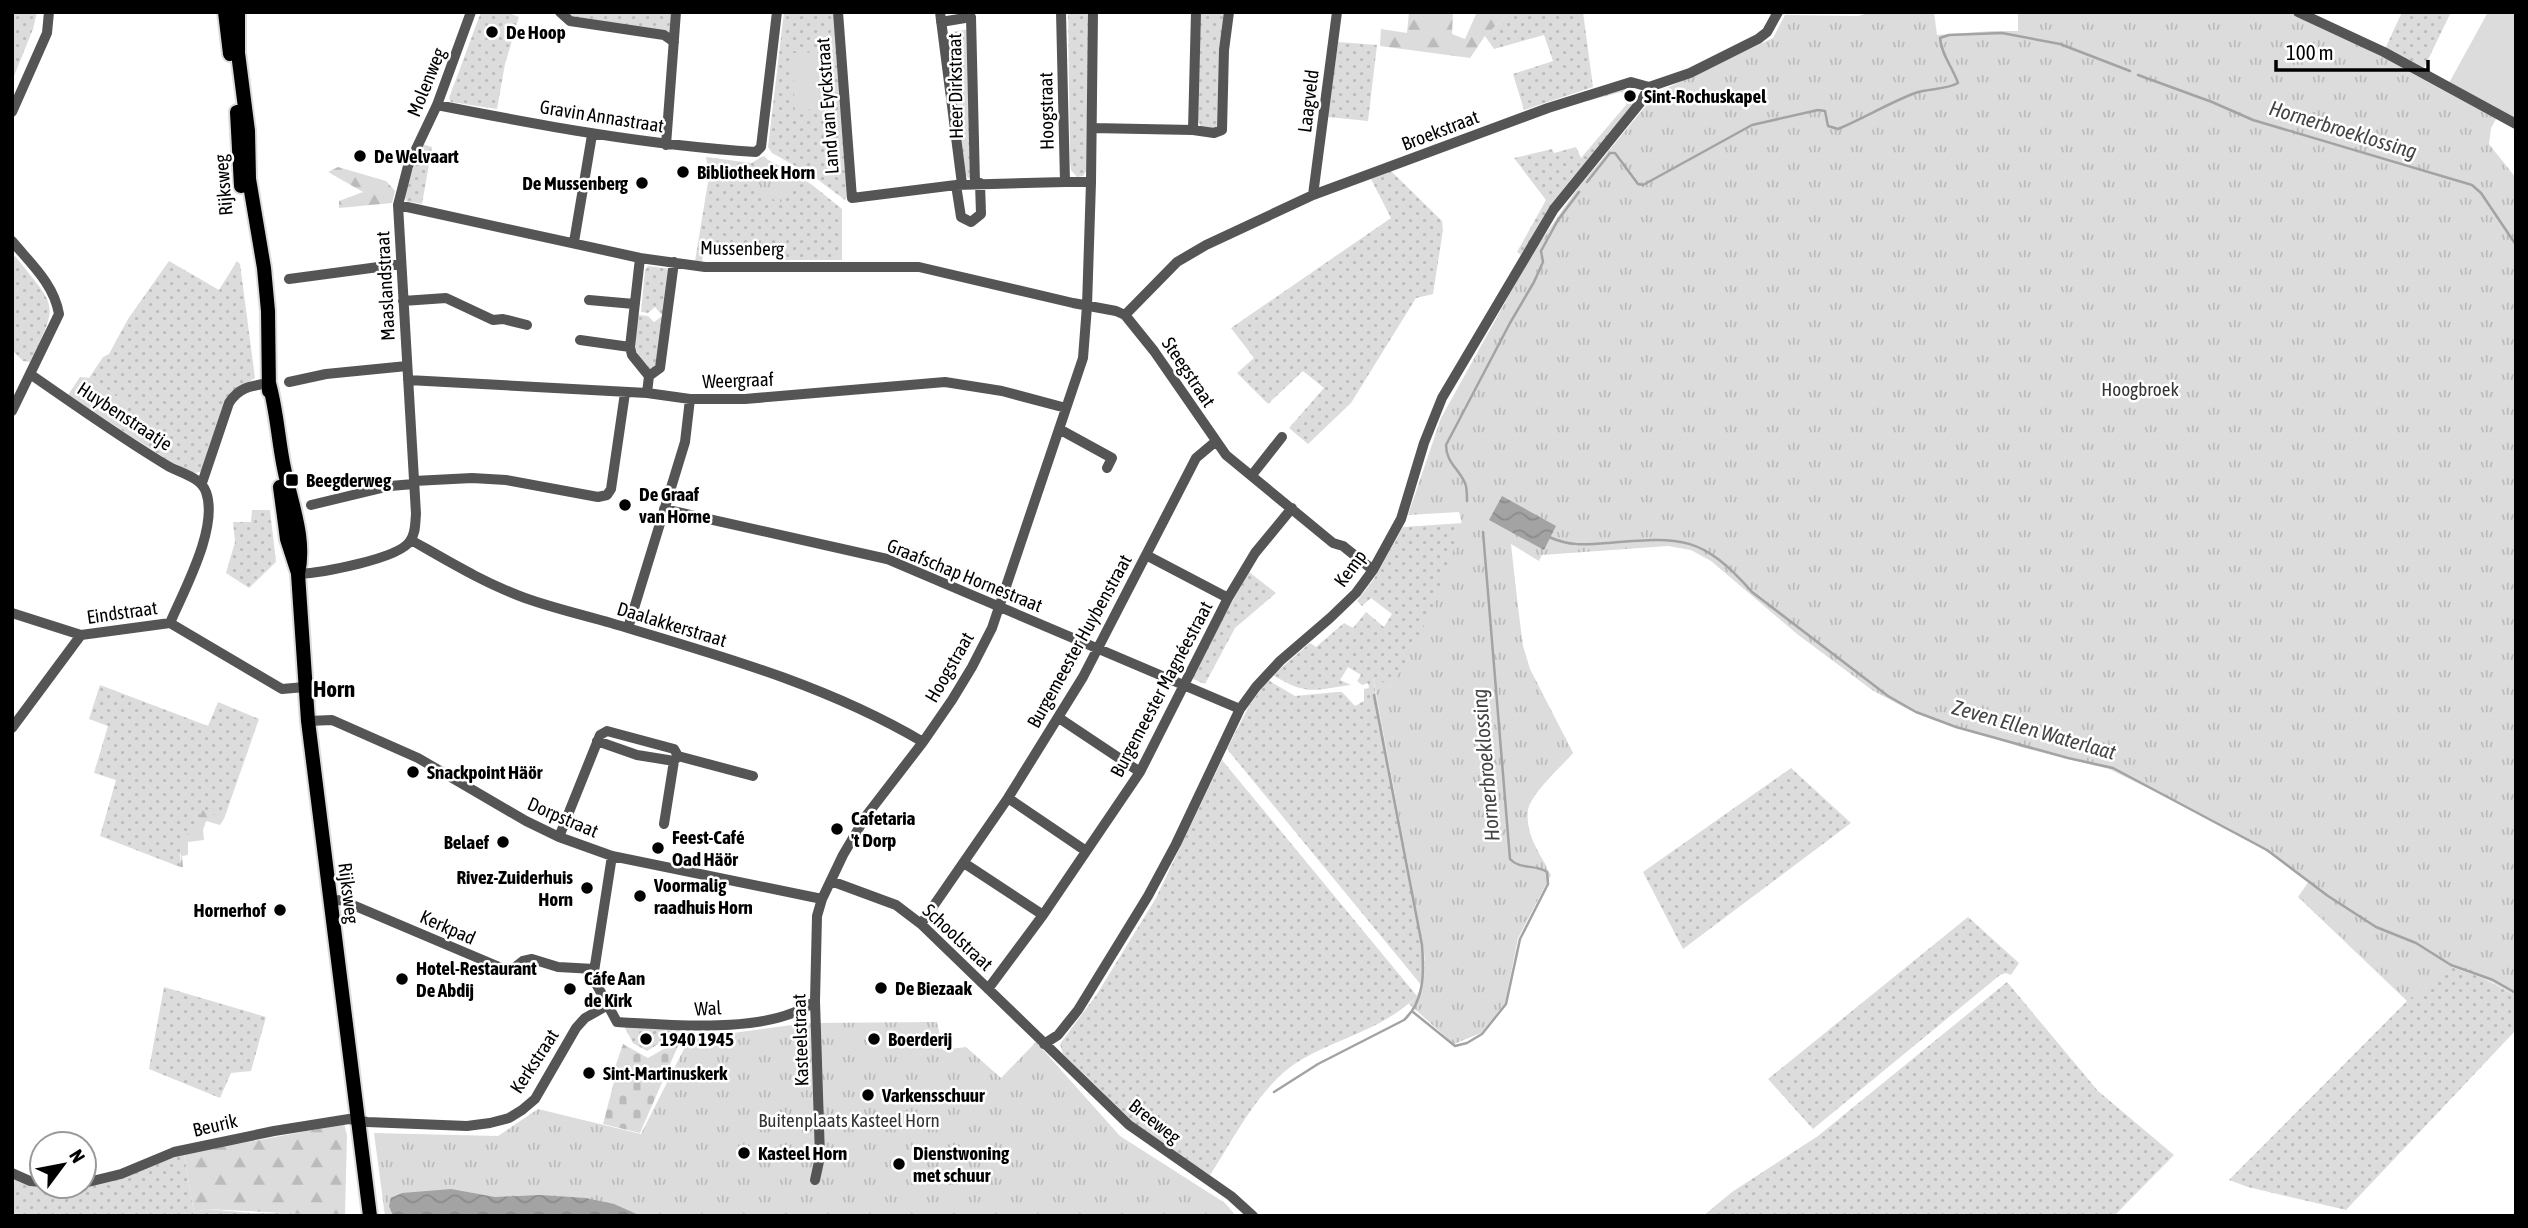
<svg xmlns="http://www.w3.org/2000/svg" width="2528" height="1228" viewBox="0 0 2528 1228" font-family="'Asap Condensed',sans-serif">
<defs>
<pattern id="grass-dots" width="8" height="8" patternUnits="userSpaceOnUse" patternTransform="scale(1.75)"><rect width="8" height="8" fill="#dcdcdc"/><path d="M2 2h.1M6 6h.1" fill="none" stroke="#bbb" stroke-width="1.8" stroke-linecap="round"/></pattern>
<pattern id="forest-firs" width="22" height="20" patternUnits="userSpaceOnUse" patternTransform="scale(1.75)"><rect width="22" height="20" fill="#dcdcdc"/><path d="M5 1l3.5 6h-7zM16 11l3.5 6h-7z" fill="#bbb"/></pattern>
<pattern id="cemetery-stones" width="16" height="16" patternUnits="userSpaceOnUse" patternTransform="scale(1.75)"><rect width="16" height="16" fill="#dcdcdc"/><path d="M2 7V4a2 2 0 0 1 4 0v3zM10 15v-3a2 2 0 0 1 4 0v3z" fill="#bbb"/></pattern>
<pattern id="park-tufts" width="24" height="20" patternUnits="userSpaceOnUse" patternTransform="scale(1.75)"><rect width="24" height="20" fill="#dcdcdc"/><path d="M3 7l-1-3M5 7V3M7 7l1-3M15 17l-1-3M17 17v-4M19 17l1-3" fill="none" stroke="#bbb"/></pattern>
<pattern id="water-waves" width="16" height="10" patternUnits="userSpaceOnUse" patternTransform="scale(1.75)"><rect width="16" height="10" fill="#a3a3a3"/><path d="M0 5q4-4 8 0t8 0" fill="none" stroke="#8b8b8b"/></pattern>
</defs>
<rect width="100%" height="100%" fill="#fff"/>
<path fill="url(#grass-dots)" d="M12,12H37L33,29L12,81Z
M481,12H506L519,17L505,64L497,109L451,102L449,98Z
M568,12H674L670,33L572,16Z
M784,12H833L834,15L848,195L845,200L813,176L772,153L768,147Z
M1068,12H1089L1086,171L1083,176L1077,177L1071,170L1070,161Z
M1200,12H1225L1219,126L1216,129L1201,127L1198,120Z
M1510,12H1583L1593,87L1524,110L1513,74L1553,61L1544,35L1494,49L1485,36Z
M2402,12H2451L2424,68L2386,47Z
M969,29L973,178H968L963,172L948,33Z
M1338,42L1377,45L1368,121L1328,117Z
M1632,88L1636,91L1639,98L1521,255L1517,252L1546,200L1514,158L1552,149L1554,153L1576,147L1581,158L1626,105L1625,97L1621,92L1588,101L1589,98L1620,89Z
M422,144L432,147L422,204L406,201L404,192Z
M764,156L768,160L811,184L842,209V260H778L777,250L704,251L702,261H695L709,176L706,157L751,163Z
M1391,171L1442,221L1443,230L1433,294L1416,298L1351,403L1308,444L1289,428L1324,388L1303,371L1268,404L1237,373L1254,358L1231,328L1391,218L1371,179Z
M15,256C56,308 60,301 30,362L23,361L12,350V258Z
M169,261L219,290L237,261L240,264L255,378L241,387L202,471L196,473L171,462L115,426L129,405L89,378L103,357L109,354L128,319Z
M648,266L671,269L666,315L661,314L655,307L648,313L641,312L645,270Z
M638,315L648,316L654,322L661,317H666L657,368L651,372C631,347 634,346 638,315Z
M252,510H270L276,562L249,588L226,573L235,542L233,522H251Z
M1478,522L1510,544L1523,646L1530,669L1573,753C1562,765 1530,795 1528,810C1525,831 1537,850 1547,867L1514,866L1392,687L1373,678L1424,952L1425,971L1422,986L1227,749L1249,706L1268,680L1295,696L1337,692H1342L1355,706L1364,701V689L1369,688L1368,683L1362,685L1357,681L1361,675L1348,667L1340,680L1351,685C1313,690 1307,696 1273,675L1310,643L1316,647L1344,623L1353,628L1366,612L1384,627L1392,614L1371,598L1362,606L1357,601L1374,579L1403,527Z
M1249,572L1276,593L1235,628L1205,684L1193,679L1192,673Z
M100,685L208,726L218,702L259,719L224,819L203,811L180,855V867L100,836L116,780L94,773L108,726L89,719Z
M1222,760L1417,996C1384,1029 1338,1038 1299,1061C1259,1086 1235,1137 1210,1175L1150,1138L1063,1054L1060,1044L1097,994L1156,898Z
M1791,768L1851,823L1683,949L1643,872Z
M2309,881L2376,928L2443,964L2483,978L2516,996V1030L2346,1210L2248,1187L2229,1180L2407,1001L2298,897Z
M1968,917L2019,963L2011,975L2006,973L2000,975L1813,1129L1768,1079Z
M2007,982L2098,1091L2174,1155L2114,1216H1703L1732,1192L1818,1136Z
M164,987L266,1017L251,1071L231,1073L220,1098L149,1069Z
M624,1026L681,1030L647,1051L633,1043Z
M184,1154L194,1213L206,1209L251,1213H328V1216H12V1177C71,1202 128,1172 184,1154Z"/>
<path fill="url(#forest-firs)" d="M1409,12H1453L1452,34L1465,39L1477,12H1510L1485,36L1470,58L1380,46L1381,29L1407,33Z
M338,167L386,181L395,191L392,203L339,208V201L363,192L328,172Z
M203,810L224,819L220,825L206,821L203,830L204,840L188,842V855L182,856L183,867H180L182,840L195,825Z
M344,1124L347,1135L345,1216L206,1209L194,1213L184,1154Z"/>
<path fill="url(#cemetery-stones)" d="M681,1039L640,1133L603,1124L615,1078L612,1076L623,1044L648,1058Z"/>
<path fill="url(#park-tufts)" d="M1873,12H1934L1937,35L1992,31H2018V12H2288L2362,46L2496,119L2491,128L2489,144L2516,178V996L2483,977L2453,967L2408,1000L2299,897L2310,881L2281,860L2209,818L2109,769L2024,748L1911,711L1872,690L1797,634L1711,561L1691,550L1668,546L1542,555L1539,561L1511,544L1522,646L1529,670L1573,753C1562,766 1531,793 1528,809C1523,831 1540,857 1551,875L1518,938L1505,1003L1481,1033L1454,1044L1409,1004C1425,989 1426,973 1424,952L1373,677L1392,687L1434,607L1462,524L1459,512L1408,515L1441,418L1533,252L1578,188L1649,102L1665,89L1773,38L1785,15L1858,16Z
M768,160L795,174L780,204L767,195L764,199L758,196L760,192L750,187L760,167Z
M937,1022L943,1050L966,1047L1001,1078L1036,1042L1120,1136L1225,1203L1236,1216H385L374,1133L498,1136L538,1109L641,1134L689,1039L807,1023Z"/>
<path fill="#dcdcdc" d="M2488,12H2516V120L2449,83Z
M820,52L823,108L795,111L792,53Z
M80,377L89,378L129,405L115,426L68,395Z"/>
<path fill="url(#water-waves)" d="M1502,496L1556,526L1544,550L1489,520Z
M451,1189L495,1197L540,1195L586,1198L614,1204L641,1216H393L389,1206L391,1198L402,1193Z"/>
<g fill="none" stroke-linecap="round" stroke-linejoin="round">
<path stroke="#a3a3a3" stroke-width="2.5" d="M2138,75L2212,102L2253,120L2472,185L2481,193L2516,245
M1587,182L1610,153H1615L1638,184L1643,185L1752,125L1818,110L1825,111L1828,126L1838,129C1864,118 1889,103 1915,93C1929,88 1946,90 1958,83C1953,68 1941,54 1940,38L1949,35L2002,33L2060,44L2130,71
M1467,501C1467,495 1467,487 1465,483C1458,468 1446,462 1446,445L1510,323L1534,282L1543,262L1541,251L1558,220L1579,192
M1549,537C1569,546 1585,545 1607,543C1680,537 1701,534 1752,592L1888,696L1916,712L1956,727L2068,758L2113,768L2267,850L2328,896L2376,927L2416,943L2451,965L2493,980L2514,992
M1413,1012L1455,1046L1467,1043L1482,1034L1506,1004L1520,939L1548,884L1547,872C1536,864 1520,870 1510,859L1483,532
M1274,1092L1318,1064L1404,1020C1425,1001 1424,972 1422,945L1374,695"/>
<g stroke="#dbdbdb" stroke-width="18">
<path id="major" d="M225,12L230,54
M238,12V53L248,131L249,179L264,268L268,311L269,391
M237,112L241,186
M269,383C277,412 278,439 284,468C291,504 306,538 298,574L308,721L370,1216
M280,487L287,539L298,573"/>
</g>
<path stroke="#555" stroke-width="10" d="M560,12L570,21L664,35L674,42
M838,12L852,198L956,185L1065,182
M940,12L962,184
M1061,12L1065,182H1091L1093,12
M2298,12L2384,52L2516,124
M941,22L971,17L975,183
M437,105C544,126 646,145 756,152L761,147L777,12
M12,112L47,33L49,12
M1092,128L1193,130L1214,133L1222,130L1224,50L1229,12
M1193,130L1196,12
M666,145L676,12
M956,185L961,217L971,222L981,214L980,183
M1313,195L1337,12
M398,205L640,258L705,267H919L1073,303L1116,311L1125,315L1154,351L1226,455L1333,543L1343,546L1373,570
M12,241C31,264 54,284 59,314L12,411
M574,242L592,135
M640,258L630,347L632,355L649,376L647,393
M289,279L401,264
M589,300L634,304
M403,301L446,298L493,320L503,319L527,325
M1125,315L1177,262L1206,245L1313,195L1548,108L1631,82L1649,87L1690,73L1758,39L1767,32L1778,12
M580,340L630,347
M30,374C75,405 121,438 168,466C180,473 201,477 206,492C219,527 184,590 170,623
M649,376L660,368L674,262
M408,380L647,393L690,399H745L945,382L1002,391L1066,408
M289,382L326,374L407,366
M1059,429L1112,458L1107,468
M1252,475L1282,437
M414,481L472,478L506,480L598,497L607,495L611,489L625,393
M202,483L229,403C239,387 251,386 269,383
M311,505L390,486L414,484
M664,509L887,559L1240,709
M411,540C448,561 484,583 525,598C553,608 583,615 611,623C718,655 827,685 923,742
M1146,555L1228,598
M298,574C320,573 399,559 410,541C416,533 415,523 416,514L398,205L408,166L437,105L471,12
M12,613L81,635L170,623L282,689L305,687
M628,628L685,442L690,399
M1059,718L1140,772
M308,721L332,720L418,758L526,821L559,837L612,856L822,899
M12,728L81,635
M597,741L637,755L674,761L678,756L753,776
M1008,798L1086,851
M664,824L674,761
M559,837L600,735L607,731L674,749L678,756
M612,856L593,978L617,1022C672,1025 770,1035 815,1001
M964,863L1043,915
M831,881L896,905L921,924L1129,1125L1231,1196L1253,1216
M330,901L341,900L504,969L514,968L523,961L532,959L558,967L594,969
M921,924L1008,798L1083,677L1196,458L1215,442
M988,989L1043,915L1140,772L1228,598L1255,553L1292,508
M1044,1044L1058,1035L1078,1010L1148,896L1176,844L1240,709L1256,687L1280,661L1330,618L1356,593L1373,570L1401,519L1424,443L1442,398L1554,209L1640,103L1649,87
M12,1173L30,1181L42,1182
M815,1180L820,1157L815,1001L817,916L822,899L843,855L866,816L923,742L952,700L972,667L992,628L1083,358L1087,306L1091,182
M84,1183L121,1174L174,1152L274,1131L349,1119L367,1122L467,1126L490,1123L509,1118L522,1110L535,1099L576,1028L585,1018L608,1005"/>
<use href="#major" stroke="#000" stroke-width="14"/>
</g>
<g fill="#000" stroke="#fff" stroke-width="2.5">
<circle cx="492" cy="32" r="7"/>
<circle cx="1630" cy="96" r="7"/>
<circle cx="360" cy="156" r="7"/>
<circle cx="683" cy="172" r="7"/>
<circle cx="642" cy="183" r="7"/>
<rect x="285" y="473" width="14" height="14" rx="3.5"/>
<circle cx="625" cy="505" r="7"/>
<circle cx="413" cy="772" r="7"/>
<circle cx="837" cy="829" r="7"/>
<circle cx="503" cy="842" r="7"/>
<circle cx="658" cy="848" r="7"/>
<circle cx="587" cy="888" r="7"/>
<circle cx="640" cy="896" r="7"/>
<circle cx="280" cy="910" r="7"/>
<circle cx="402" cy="979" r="7"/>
<circle cx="881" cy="988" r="7"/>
<circle cx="570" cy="989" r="7"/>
<circle cx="646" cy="1039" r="7"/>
<circle cx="874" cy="1039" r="7"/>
<circle cx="589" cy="1073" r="7"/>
<circle cx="868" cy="1095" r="7"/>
<circle cx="744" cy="1153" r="7"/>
<circle cx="899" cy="1164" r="7"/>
</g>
<g text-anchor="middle" stroke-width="5" stroke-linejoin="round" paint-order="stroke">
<g font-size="19" font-weight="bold" fill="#000" stroke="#fff" text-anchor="start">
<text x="506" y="39">De Hoop</text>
<text x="1644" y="103">Sint-Rochuskapel</text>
<text x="374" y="163">De Welvaart</text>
<text x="697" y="179">Bibliotheek Horn</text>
<text x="628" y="190" text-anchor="end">De Mussenberg</text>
<text x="306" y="487">Beegderweg</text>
<text x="639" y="501">De Graaf<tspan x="639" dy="22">van Horne</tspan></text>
<text x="427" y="779">Snackpoint Häör</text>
<text x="851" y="825">Cafetaria<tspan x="851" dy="22">'t Dorp</tspan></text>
<text x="672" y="844">Feest-Café<tspan x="672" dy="22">Oad Häör</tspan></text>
<text x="489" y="849" text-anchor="end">Belaef</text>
<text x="573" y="884" text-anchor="end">Rivez-Zuiderhuis<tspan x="573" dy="22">Horn</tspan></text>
<text x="654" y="892">Voormalig<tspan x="654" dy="22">raadhuis Horn</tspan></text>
<text x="266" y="917" text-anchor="end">Hornerhof</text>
<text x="416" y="975">Hotel-Restaurant<tspan x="416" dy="22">De Abdij</tspan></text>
<text x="584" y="985">Cáfe Aan<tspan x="584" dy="22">de Kirk</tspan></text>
<text x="895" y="995">De Biezaak</text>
<text x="660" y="1046">1940 1945</text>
<text x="888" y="1046">Boerderij</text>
<text x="603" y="1080">Sint-Martinuskerk</text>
<text x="882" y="1102">Varkensschuur</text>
<text x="758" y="1160">Kasteel Horn</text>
<text x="913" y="1160">Dienstwoning<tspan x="913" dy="22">met schuur</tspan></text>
</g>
<g font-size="19" fill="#000" stroke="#fff">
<text transform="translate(426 82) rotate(-68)" y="7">Molenweg</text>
<text transform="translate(955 86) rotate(-91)" y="7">Heer Dirkstraat</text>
<text transform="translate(1308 101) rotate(-83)" y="7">Laagveld</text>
<text transform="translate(827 106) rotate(-94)" y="7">Land van Eyckstraat</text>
<text transform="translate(1046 111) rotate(-91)" y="7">Hoogstraat</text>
<text transform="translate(602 116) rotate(9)" y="7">Gravin Annastraat</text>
<text transform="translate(1440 130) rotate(-21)" y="7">Broekstraat</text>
<text transform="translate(223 185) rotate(-95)" y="7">Rijksweg</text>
<text transform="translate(742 248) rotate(1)" y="7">Mussenberg</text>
<text transform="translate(385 286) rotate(-93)" y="7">Maaslandstraat</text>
<text transform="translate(1189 372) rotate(56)" y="7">Steegstraat</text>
<text transform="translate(738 380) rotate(-2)" y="7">Weergraaf</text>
<text transform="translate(125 416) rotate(33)" y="7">Huybenstraatje</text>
<text transform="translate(1350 568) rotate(-54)" y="7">Kemp</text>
<text transform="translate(965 575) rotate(22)" y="7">Graafschap Hornestraat</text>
<text transform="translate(122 612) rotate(-8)" y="7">Eindstraat</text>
<text transform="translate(672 624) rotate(17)" y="7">Daalakkerstraat</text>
<text transform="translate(1079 641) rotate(-61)" y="7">Burgemeester Huybenstraat</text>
<text transform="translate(949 667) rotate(-60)" y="7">Hoogstraat</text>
<text transform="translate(1161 689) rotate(-62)" y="7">Burgemeester Magnéestraat</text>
<text transform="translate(563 817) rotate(23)" y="7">Dorpstraat</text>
<text transform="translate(349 893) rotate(83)" y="7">Rijksweg</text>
<text transform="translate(448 927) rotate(24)" y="7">Kerkpad</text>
<text transform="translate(958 937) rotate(43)" y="7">Schoolstraat</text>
<text transform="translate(708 1008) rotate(-3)" y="7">Wal</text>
<text transform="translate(800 1040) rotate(-92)" y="7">Kasteelstraat</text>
<text transform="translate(534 1061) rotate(-57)" y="7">Kerkstraat</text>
<text transform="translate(1155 1121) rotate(38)" y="7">Breeweg</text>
<text transform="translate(215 1125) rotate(-13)" y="7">Beurik</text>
</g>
<g font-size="19" fill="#333" stroke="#fff">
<text x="2140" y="396">Hoogbroek</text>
<text x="849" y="1127">Buitenplaats Kasteel Horn</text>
</g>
<g font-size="21" font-style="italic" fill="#444" stroke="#fff">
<text transform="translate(2343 130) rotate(17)" y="7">Hornerbroeklossing</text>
<text transform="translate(2034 730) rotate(16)" y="7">Zeven Ellen Waterlaat</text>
<text transform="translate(1486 765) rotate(-95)" y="7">Hornerbroeklossing</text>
</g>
<g font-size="23" font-weight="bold" fill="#000" stroke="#fff">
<text x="334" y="697">Horn</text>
</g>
</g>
<rect width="2528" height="1228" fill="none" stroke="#000000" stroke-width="28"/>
<g transform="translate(63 1165) rotate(58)"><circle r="33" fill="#ffffff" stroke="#999999" stroke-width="2"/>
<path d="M0-5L12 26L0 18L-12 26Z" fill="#000000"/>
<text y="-10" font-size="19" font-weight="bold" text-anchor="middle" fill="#000000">N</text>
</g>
<path d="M2276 60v10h152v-10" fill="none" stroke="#000000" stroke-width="3.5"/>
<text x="2286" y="60" font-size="21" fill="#000000" stroke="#ffffff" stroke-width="5" paint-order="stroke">100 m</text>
</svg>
